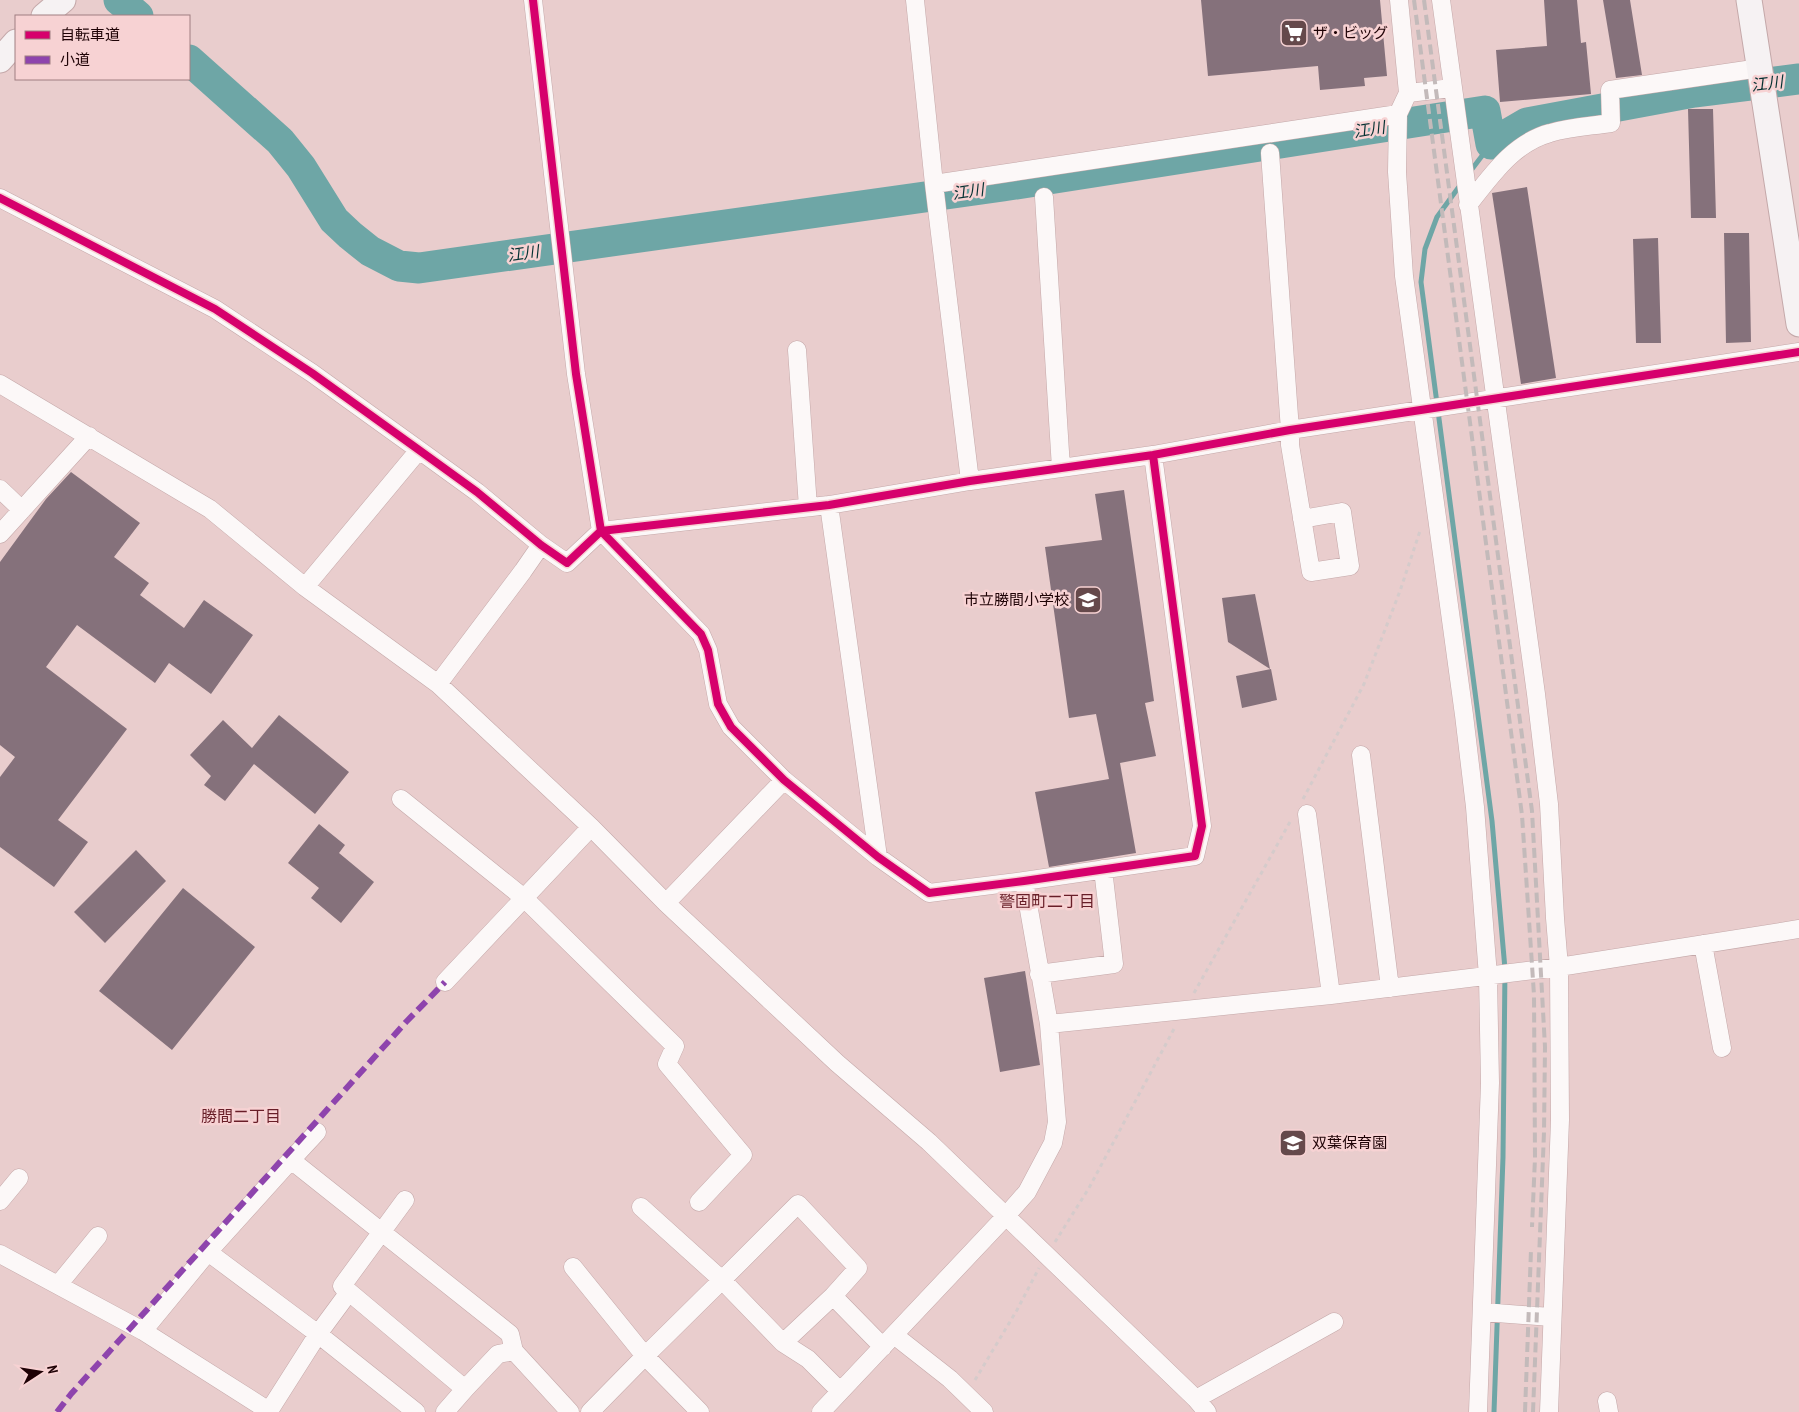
<svg xmlns="http://www.w3.org/2000/svg" width="1799" height="1412" viewBox="0 0 1799 1412" font-family="'PT Sans Narrow','Noto Sans JP',sans-serif">
<rect width="100%" height="100%" fill="#e9cdcd"/>
<g fill="none" stroke-linecap="round" stroke-linejoin="round">
<path stroke="#6ea6a6" stroke-width="5" d="M1469,173L1491,144
M1461,184L1437,217L1425,249L1421,282L1492,821L1505,969L1503,1157L1494,1412"/>
<path stroke="#6ea6a6" stroke-width="31" d="M119,0L138,16
M189,60L280,141L301,167L334,220L350,235L370,251L399,266L419,268L1003,186L1485,111L1491,144L1527,123L1694,92L1799,79"/>
</g>
<path fill="#85717b" d="M1201,0H1380L1387,76L1364,78L1365,86L1320,90L1318,66L1208,76Z
M1544,0H1577L1581,43L1586,42L1591,94L1500,102L1496,50L1547,46Z
M1603,0H1630L1642,75L1616,78Z
M1688,109H1713L1716,218H1691Z
M1527,187L1556,378L1521,384L1492,193Z
M1724,233H1749L1751,342L1726,343Z
M1658,238L1661,343H1636L1633,239Z
M71,472L140,523L114,557L149,583L140,595L184,628L204,600L253,635L211,694L169,663L155,683L77,625L46,667L127,729L58,820L88,842L54,887L0,847V777L15,757L0,745V562L46,499Z
M1124,490L1154,701L1145,703L1156,756L1120,763L1136,853L1049,867L1035,792L1109,779L1096,714L1069,718L1045,547L1102,540L1095,494Z
M1255,594L1270,669L1228,642L1222,598Z
M1271,669L1277,700L1242,708L1236,676Z
M279,715L349,772L315,814L254,764L225,801L204,785L211,776L190,755L223,720L252,748Z
M319,824L345,845L339,853L374,882L341,923L311,898L319,888L288,863Z
M136,850L166,881L105,943L74,912Z
M183,888L255,947L172,1050L99,991Z
M1025,971L1040,1065L1000,1072L984,978Z"/>
<g fill="none" stroke-linecap="round" stroke-linejoin="round">
<g stroke="#c4a8a9" stroke-width="19">
<path id="street" d="M533,0L576,374L601,531L701,634L708,650L718,704L731,727L784,780L878,857L929,893L1024,881L1195,856L1202,826L1153,455
M915,0L934,184L970,481
M1399,0L1408,93L1398,114L1397,172L1404,276L1464,715L1475,807L1488,976L1490,1083L1478,1412
M1441,0L1536,694L1549,804L1555,918L1559,967L1560,1120L1549,1412
M1408,93L1452,88
M1270,153L1290,430V445L1311,572L1350,566L1342,512L1302,519
M934,184L1398,114
M1044,197L1061,468
M0,198L215,309L312,373L419,450L477,492L541,545L567,563L601,531L829,505L970,481L1153,455L1290,430L1799,352
M1468,205C1491,176 1513,143 1550,133C1570,127 1592,126 1611,123L1610,90L1760,68
M797,350L808,507
M0,384L210,509L305,587L438,684L591,827L666,903L837,1063L929,1142L1196,1399L1207,1412
M0,489L22,510
M829,505L878,857
M0,534L89,436
M305,587L419,450
M438,684L523,571L541,545
M1361,755L1390,988
M401,799L524,898L675,1046L667,1064L743,1155L699,1202
M1307,814L1331,995
M666,903L784,780
M1703,944L1722,1048
M1039,974L1114,964L1103,869
M445,982L591,827
M1049,1024L1331,995L1559,967L1799,929
M317,1132L291,1160L510,1334L514,1351L570,1412
M291,1160L208,1252L318,1334L349,1292
M405,1200L342,1286L465,1389L498,1354L514,1351
M0,1201L19,1178
M641,1207L722,1280L798,1204L858,1268L833,1296L883,1347
M208,1252L143,1331L269,1411L318,1334L416,1412
M0,1254L143,1331
M573,1267L645,1356L722,1280L783,1343L833,1296
M58,1285L98,1236
M1483,1312L1551,1317
M894,1335L950,1379L984,1412
M783,1343L808,1359L840,1391
M1196,1399L1334,1322
M1607,1401L1609,1412
M445,1412L465,1389
M590,1412L645,1356L700,1412
M821,1412L1005,1217L1027,1192L1053,1143L1057,1122L1049,1024L1024,881"/>
</g>
<g stroke="#c4a8a9" stroke-width="27">
<path id="secondary" d="M1749,0L1799,324
M44,16L63,0
M0,60L16,42"/>
</g>
<path stroke="#d5cbcb" stroke-width="3" stroke-dasharray="4 4" stroke-linecap="butt" d="M1303,799L1364,684L1400,591L1420,531
M1194,993L1290,822
M1055,1242L1089,1188L1175,1027
M975,1380L1017,1310L1039,1268"/>
<use href="#street" stroke="#fcf8f8" stroke-width="18"/>
<use href="#secondary" stroke="#f6f2f3" stroke-width="25"/>
<path stroke="#c3baba" stroke-width="4" stroke-dasharray="10 5" stroke-linecap="butt" d="M1414,0L1522,815L1534,995L1535,1158L1532,1227
M1424,0L1532,811L1545,1047L1544,1132L1533,1412
M1525,1412L1531,1250"/>
<path stroke="#8e44ad" stroke-width="6" stroke-dasharray="12 6" stroke-linecap="butt" d="M57,1412L71,1394L406,1022L445,982"/>
<g stroke="#f7d2d3" stroke-width="11">
<path id="cycleway" d="M533,0L576,374L601,531L701,634L708,650L718,704L731,727L784,780L878,857L929,893L1024,881L1195,856L1202,826L1153,455
M0,198L215,309L312,373L419,450L477,492L541,545L567,563L601,531L829,505L970,481L1153,455L1290,430L1799,352"/>
</g>
<use href="#cycleway" stroke="#d6006c" stroke-width="8"/>
</g>
<defs>
<g id="supermarket-square" transform="scale(1.4375)"><rect x="-9" y="-9" width="18" height="18" rx="4" fill="#65494b" stroke="#f7d2d3"/><path d="M-6-5.5h2.5l.6 2H6L4.5 2H-2.5L-4.4-4H-6ZM-1.5 3.2a1.3 1.3 0 1 0 .1 0ZM3 3.2a1.3 1.3 0 1 0 .1 0Z" fill="#fff"/></g>
<g id="school-square" transform="scale(1.4375)"><rect x="-9" y="-9" width="18" height="18" rx="4" fill="#65494b" stroke="#f7d2d3"/><path d="M0-5L7-2L0 1L-7-2ZM-4 1L0 2.5L4 1V4Q0 6-4 4Z" fill="#fff"/></g>
</defs>
<g fill-rule="evenodd">
<use href="#supermarket-square" x="1294" y="33"/>
<use href="#school-square" x="1088" y="600"/>
<use href="#school-square" x="1293" y="1143"/>
</g>
<g text-anchor="middle" stroke-width="5" stroke-linejoin="round" paint-order="stroke">
<g font-size="15" fill="#1e0205" stroke="#f7d2d3" text-anchor="start">
<text x="1313" y="38">ザ・ビッグ</text>
<text x="1069" y="605" text-anchor="end">市立勝間小学校</text>
<text x="1312" y="1148">双葉保育園</text>
</g>
<g font-size="16" font-style="italic" fill="#043132" stroke="#f7d2d3">
<text transform="translate(1767 83) rotate(-7)" y="6">江川</text>
<text transform="translate(1369 129) rotate(-9)" y="6">江川</text>
<text transform="translate(968 191) rotate(-8)" y="6">江川</text>
<text transform="translate(523 253) rotate(-8)" y="6">江川</text>
</g>
<g font-size="16" fill="#681e28" stroke="#f7d2d3">
<text x="1047" y="907">警固町二丁目</text>
<text x="241" y="1122">勝間二丁目</text>
</g>
</g>
<rect x="15" y="15" width="175" height="65" fill="#f7d2d3" stroke="#a07f81"/>
<rect x="25" y="31" width="25" height="8" fill="#d6006c" stroke="#a07f81"/>
<text x="60" y="40" font-size="15" fill="#1e0205">自転車道</text>
<rect x="25" y="56" width="25" height="8" fill="#8e44ad" stroke="#a07f81"/>
<text x="60" y="65" font-size="15" fill="#1e0205">小道</text>
<g transform="translate(40 1372) rotate(78)" stroke="#f7d2d3" stroke-width="4" paint-order="stroke">
<path d="M0-4L9 19L0 12L-9 19Z" fill="#1e0205"/>
<text y="-8" font-size="14" font-weight="bold" text-anchor="middle" fill="#1e0205">N</text>
</g>
</svg>
